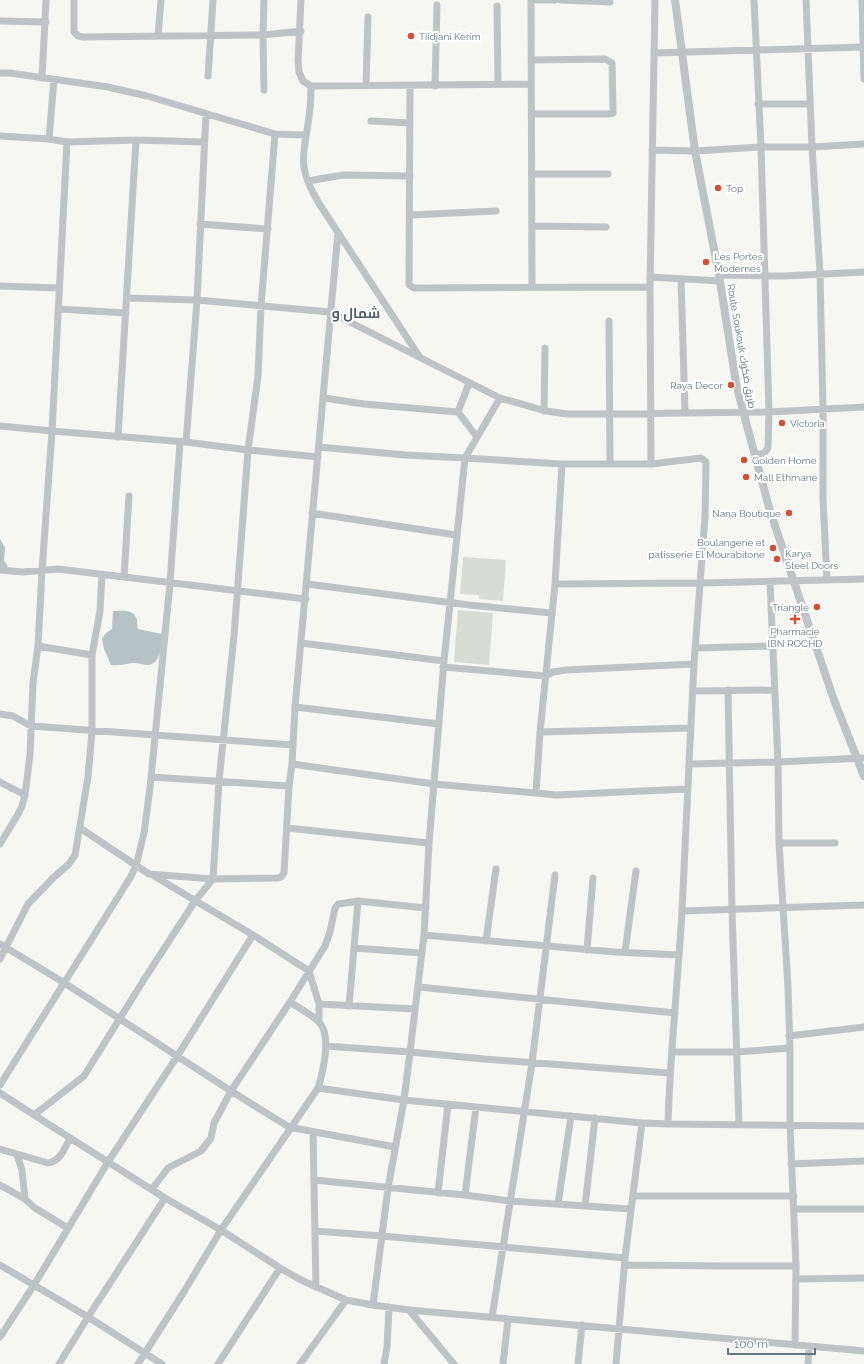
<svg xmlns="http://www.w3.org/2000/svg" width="864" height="1364" viewBox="0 0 864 1364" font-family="Raleway,Cairo,sans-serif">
<rect width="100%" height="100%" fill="#f6f6f3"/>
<path fill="#d8dcd4" d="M463,557L506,560L503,601L479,599V595L460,594Z
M458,610L493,613L489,665L454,662Z"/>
<path fill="#b6c3c5" d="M0,539L5,548L4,561L8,566L7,567L0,569Z
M113,611C121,611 134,608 137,620C137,623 137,626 138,629L162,634C162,643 161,663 149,665C144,665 138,663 133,663C125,664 118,666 111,665L104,649L102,639L106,633L112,629Z"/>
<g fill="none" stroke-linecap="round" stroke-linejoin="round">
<path stroke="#bfc3c6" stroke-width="7" d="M74,0V32L78,36L83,37L263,35L301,31
M264,0L263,35L264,90
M301,0L298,61L299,72L303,81L311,86L531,84
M531,0L532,287
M531,0H555
M560,0L610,2
M754,0L761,147L769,412L768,448L764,453L755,455
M806,0L812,147L820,273L823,409V499L827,580
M862,0L864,79
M497,6L498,84
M0,21L46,22
M158,36L161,0
M654,53L864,47
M531,60L605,59L612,63L613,108V113L609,114H532
M0,73H10L108,87L147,96L275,134L306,135
M208,76L213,0
M42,78L46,0
M366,85L368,17
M311,86C311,99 310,112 308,124C306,138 302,153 304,167C306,181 313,193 320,205L419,356
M410,86L409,285L414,288L650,287
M435,86L437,5
M758,104H810
M371,121L410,123
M0,136L49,139L67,142L136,140L204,142
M49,139L54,80
M652,150L695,151L761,147H812L864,144
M532,174H608
M308,181L343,175L410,176
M410,215L496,211
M200,224L268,229
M532,226L606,227
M719,275L784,276L864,272
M650,277L720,281
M681,279L685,412
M0,286L59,288
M127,298L197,300L330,312L500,398L546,411L567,414H609L769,412L864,407
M59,309L126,313
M609,321L610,464
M324,398L364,404L458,412L469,383
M544,411L545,348
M458,412L477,437
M0,426L52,431L67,142
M118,437L136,140
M186,442L197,300L206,114
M319,447L405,455L465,458L500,398
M651,464L650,287L655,0
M312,513L456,535
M0,570L23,572L58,569L306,599
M124,577L129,496
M770,582L778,762L779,843L788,987L790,1048V1126L796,1266L795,1345
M307,584L469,605L551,613
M555,584L701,583L864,579
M301,643L444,661
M695,648L772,646
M92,655L100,611L102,574
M443,667L546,676L553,672L566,670L694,664
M728,690L732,910L739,1124
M693,691L774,690
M295,707L439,724
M0,714L13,716L31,726L293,745
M540,732L691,728
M292,764L434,784L536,793
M151,777L289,786
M0,782L25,795
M687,789L556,795L536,793L540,732L555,584L562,464H651L701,458L706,462L705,517L694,664L689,764
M80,828L149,874L213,879L219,781L234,636L248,450L318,457
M287,828L429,843
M779,843H835
M0,844L17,816L22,806L25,795L30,755L33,683L38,646L42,571L52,431L186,442L248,450L258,376L261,306L275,134
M154,876L253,935L309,971L319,1004V1022
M358,901L354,948L421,953
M864,905L682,911C678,982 670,1053 668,1124L864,1126
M682,911L689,764L778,762L864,758
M424,935L615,952L679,955
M486,941L496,869
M0,944L63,982L231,1091L289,1127L395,1147
M587,950L593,878
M625,952L636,871
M0,959L28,904L54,877L69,864L75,855L88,777L92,731V655L38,646
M419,987L675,1013
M319,1004L415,1009
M349,1006L354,948
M789,1036L864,1027
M326,1046L410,1052L424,935L429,843L444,661L465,458L562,464
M672,1052H736L790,1048
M0,1085L130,878L136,866L144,833L150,788L170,583L180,442
M318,1088L404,1100L642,1123L668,1124
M0,1093L70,1138L165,1198L221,1230L280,1268L301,1280L346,1300L373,1305L409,1310L864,1351
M34,1115L84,1076L145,978L195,901L213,879L278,878L281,877L284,873L289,786L292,764L295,707L338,232
M313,1132L316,1287
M0,1149L48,1163C61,1161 64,1149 70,1138
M17,1155L22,1170L25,1199L35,1208L68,1228
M791,1164L864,1161
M314,1180L465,1195L510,1201L631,1209
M0,1185L25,1199
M152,1189L168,1168L201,1151L211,1138L214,1123L231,1091L290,1002L325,946L330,932L335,908L338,904L358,901L426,908
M438,1193L448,1104
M465,1195L476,1107
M634,1196H794
M558,1204L571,1116
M585,1206L595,1118
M795,1209H864
M315,1231L382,1236L625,1258
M0,1265L88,1317L162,1364
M625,1265L723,1266H796
M796,1279L864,1278
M373,1305L388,1188L404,1100L410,1052L484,1059L669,1073
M409,1310L454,1364
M492,1317L532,1063L555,875
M0,1337L34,1285L108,1162L178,1055L253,935
M59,1364L88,1317L165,1198
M138,1364L185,1290L221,1230L318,1088C323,1072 332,1035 319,1022C311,1014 299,1008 290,1002
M218,1364L280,1268
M300,1364L346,1300
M384,1364L387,1347L389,1307
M503,1364L508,1319
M578,1364L582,1325
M616,1364L625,1258L642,1123
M808,1364L809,1346"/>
<path stroke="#bfc3c6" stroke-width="8" d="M675,0L695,151L719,275L736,383L743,411L770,511L834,700L864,776"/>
</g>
<g fill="#d64f32" stroke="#fff" stroke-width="1.5">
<circle cx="411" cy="36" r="4"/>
<circle cx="718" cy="188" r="4"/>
<circle cx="706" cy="262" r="4"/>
<circle cx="731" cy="385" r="4"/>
<circle cx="782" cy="423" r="4"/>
<circle cx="744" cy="460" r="4"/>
<circle cx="746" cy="477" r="4"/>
<circle cx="789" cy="513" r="4"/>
<circle cx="773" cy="548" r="4"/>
<circle cx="777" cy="559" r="4"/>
<circle cx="817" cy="607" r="4"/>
<path d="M793 613h4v4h4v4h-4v4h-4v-4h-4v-4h4z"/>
</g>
<g text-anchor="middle" stroke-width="4" stroke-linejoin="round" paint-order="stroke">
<g font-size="10" fill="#677782" stroke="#fff" text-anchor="start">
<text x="419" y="40">Tiidjani Kerim</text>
<text x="726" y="192">Top</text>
<text x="714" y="260">Les Portes<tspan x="714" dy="12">Modernes</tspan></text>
<text x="723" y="389" text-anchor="end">Raya Decor</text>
<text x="790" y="427">Victoria</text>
<text x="752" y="464">Golden Home</text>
<text x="754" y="481">Mall Ethmane</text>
<text x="781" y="517" text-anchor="end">Nana Boutique</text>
<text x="765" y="546" text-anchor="end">Boulangerie et<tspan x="765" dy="12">patisserie El Mourabitone</tspan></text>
<text x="785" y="557">Karya<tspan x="785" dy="12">Steel Doors</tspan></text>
<text x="809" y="611" text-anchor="end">Triangle</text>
<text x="795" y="635" text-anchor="middle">Pharmacie<tspan x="795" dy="12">IBN ROCHD</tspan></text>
</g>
<g font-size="10" fill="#677782" stroke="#fff">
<text transform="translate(742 346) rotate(80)" y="4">Route Soukouk طريق صكوك</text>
</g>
<g font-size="14" font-weight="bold" fill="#546067" stroke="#fff">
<text x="356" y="318">شمال و</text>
</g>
</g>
<path d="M728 1348v6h87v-6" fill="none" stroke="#677782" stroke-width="2"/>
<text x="734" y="1348" font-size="12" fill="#677782" stroke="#ffffff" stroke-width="3" paint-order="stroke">100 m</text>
</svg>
